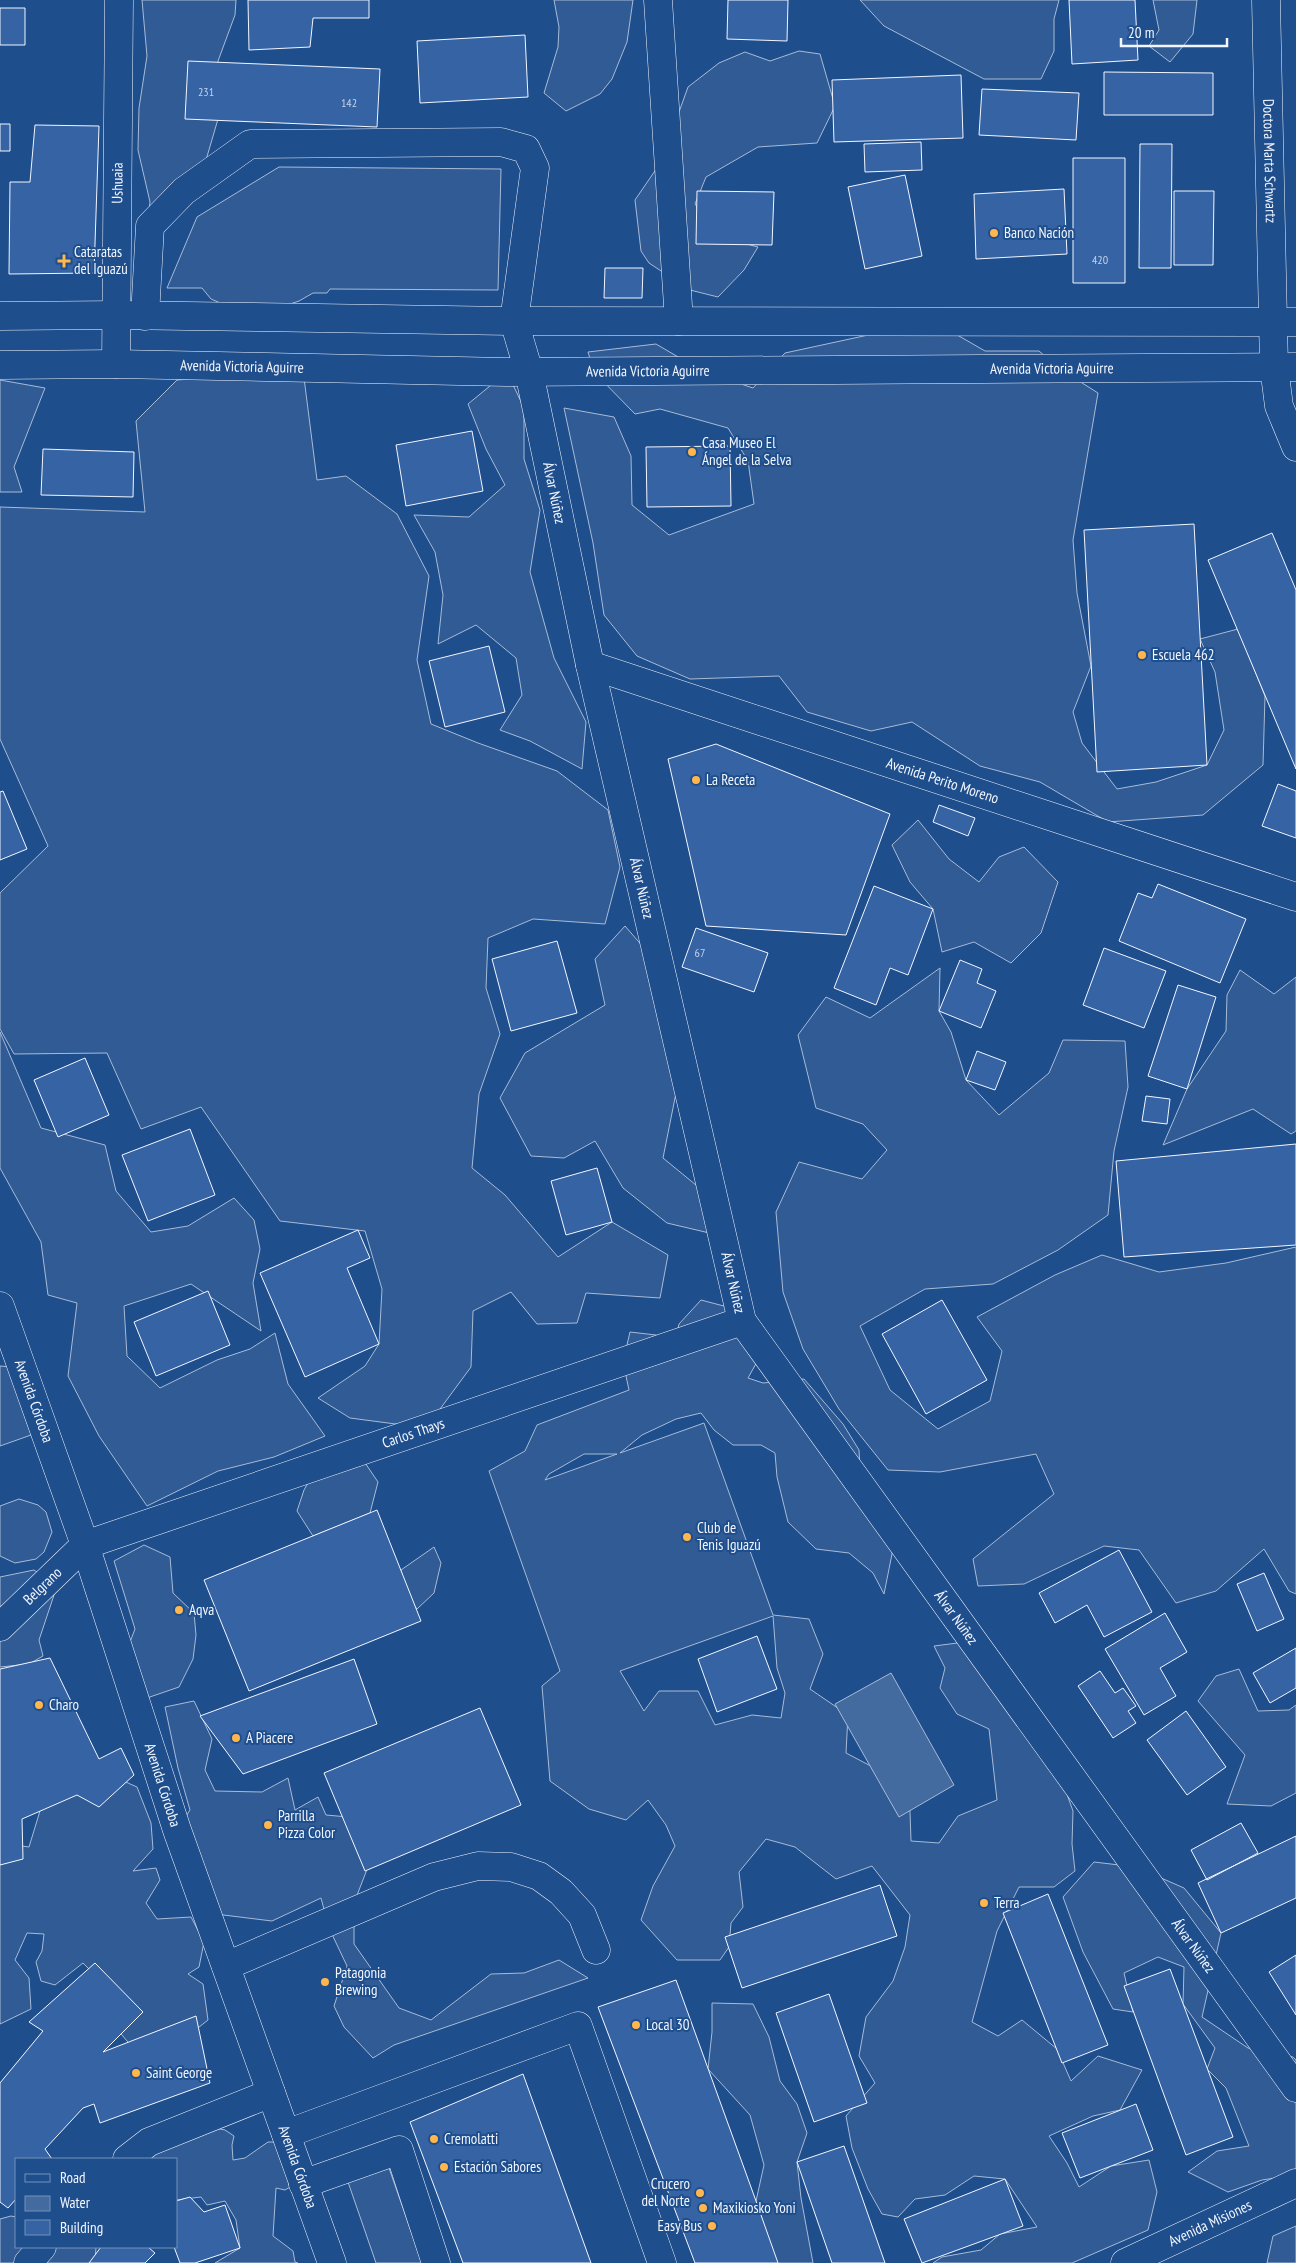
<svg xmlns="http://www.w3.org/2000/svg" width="1296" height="2263" viewBox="0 0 1296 2263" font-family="'PT Sans Narrow',sans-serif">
<rect width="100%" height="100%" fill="#1f4e8c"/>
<path fill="#305b95" stroke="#a8bbd7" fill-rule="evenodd" d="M142,0H236L235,15L218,61L223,102L206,160L148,218L150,202L138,150L139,108L147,56Z
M554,0H633L627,42L612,79L600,94L566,111L544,93L558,47L559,27Z
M860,0H1059L1054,19V51L1041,79H984L884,26Z
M1153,0H1197L1193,34L1170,62L1149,46L1159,30Z
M799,51L820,54L835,106L817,143L758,147L706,177L695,204L716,236L758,247L744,270L718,297L690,290L649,263L641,251L635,200L661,162L688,87L719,63L745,52L770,61Z
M279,167L501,169L498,290L330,289L327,293H313L299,301L269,311H239L211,299L202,288H167L197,217Z
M933,321L985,351H1039L1060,369L1098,393L1073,540L1077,593L1091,666L1073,712L1082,743L1117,789L1156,782L1207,765L1224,730L1215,672L1200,639L1238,629L1265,696L1263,765L1203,815L1108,822L1040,782L980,766L912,722L871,731L807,712L779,676L690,679L637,656L604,615L593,543L564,408L614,417L631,456L632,505L669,535L754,504L748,461L728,428L660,409L635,414L594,372L588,352L656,344L702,371L753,388L785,353Z
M303,370L317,480L346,476L397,514L429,576L417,660L431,724L478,743L557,771L608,810L620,867L605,924L533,919L488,938L486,988L500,1034L479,1094L472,1168L505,1195L558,1257L612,1222L668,1255L660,1298L586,1293L577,1323L537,1324L511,1292L473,1311L471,1367L426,1428L350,1418L318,1398L365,1366L379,1344L382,1289L365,1231L280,1221L201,1107L141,1129L107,1053L14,1054L0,1029V893L48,846L0,739V507L145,512L136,421L177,380Z
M507,372L524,408V459L540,510L530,572L554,658L586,722L582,769L530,741L500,730L522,695L516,658L476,625L438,644L443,595L435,552L414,515L469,517L505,485L486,449L468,404Z
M0,380L45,388L14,467L22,492H0Z
M918,820L949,859L979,882L999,857L1024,847L1058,882L1041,933L1011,963L974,942L942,952L933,909L910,882L892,845Z
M625,926L658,964L682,1063L663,1158L713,1199L722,1236L667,1223L623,1188L595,1141L564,1158L531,1156L500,1098L525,1053L605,1005L595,959Z
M940,968L939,1011L951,1032L966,1080L999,1115L1049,1073L1063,1040L1125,1041L1128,1087L1114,1151L1108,1215L1058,1250L993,1284L925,1289L860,1326L890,1390L938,1429L990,1401L1002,1351L977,1317L1055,1275L1102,1255L1159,1272L1226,1263L1296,1247V1594L1289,1591L1264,1549L1216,1591L1176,1603L1139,1550L1104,1546L1024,1584L978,1586L973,1559L1054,1494L1036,1454L940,1472L888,1470L839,1409L803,1349L783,1292L776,1212L799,1162L862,1179L887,1150L863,1124L816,1108L798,1035L826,997L870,1018Z
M1240,970L1274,994L1296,977V1131L1291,1134L1253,1109L1163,1145L1187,1089L1226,1031L1227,995Z
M0,1032L41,1128L105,1145L116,1191L151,1232L188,1226L234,1198L254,1220L260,1249L253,1283L261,1331L191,1284L124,1306L127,1356L160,1388L217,1360L250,1349L275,1333L288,1384L325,1436L274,1457L218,1471L147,1506L99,1436L68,1376L77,1303L48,1295L41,1242L0,1168Z
M701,1300L739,1310L763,1351L748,1378L763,1383L804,1379L843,1424L859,1450L861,1487L893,1549L884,1594L873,1573L849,1553L816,1549L788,1522L777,1477L775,1453L761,1445H733L714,1430L701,1413L676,1419L642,1435L620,1453L704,1423L773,1615L809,1619L823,1654L810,1689L848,1715L846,1753L884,1773L909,1783L911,1841L939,1843L958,1816L997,1800L989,1729L957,1714L940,1688L945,1668L934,1646L981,1640L1059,1772L1073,1811L1072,1844L1075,1871L1054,1887H1019L997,1931L972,2022L998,2036L1022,2020L1057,2049L1071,2081L1098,2056L1142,2070L1120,2110L1093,2116L1049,2136L1067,2163L1079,2187L1111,2166L1149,2160L1157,2192L1148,2230L1072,2263H933L942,2257L981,2250L1000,2234L1037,2227L1005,2179L974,2176L945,2195L915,2199L898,2217L882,2214L868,2189L852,2148L846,2116L875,2083L859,2056L866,2017L893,1981L905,1947L910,1915L872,1866L836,1879L795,1847L766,1839L739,1872L743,1907L731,1923L729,1947L720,1960H677L641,1920L653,1886L675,1846L666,1825L648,1800L626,1820L589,1809L550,1781L542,1686L560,1671L489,1471L525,1451L537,1425L629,1390L623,1362L630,1332L656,1335L674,1344L679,1324ZM584,1454H617L545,1480L549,1474ZM773,1616L777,1668L785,1693L781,1718L752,1715L715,1725L698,1691H659L644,1711L620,1671Z
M0,1366L25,1368L48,1429L0,1446Z
M326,1451H357L378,1482L370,1513L313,1536L297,1511L304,1490Z
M19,1499L38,1505L46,1512L52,1532L44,1552L36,1559L15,1563L0,1556V1506Z
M144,1545L170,1557L173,1593L194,1613L196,1635L193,1659L179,1687L144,1699L125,1655L135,1629L114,1561Z
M434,1547L441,1563L434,1593L417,1609L408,1598L401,1570Z
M34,1570L57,1586L39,1640L43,1656L29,1664L0,1667V1577Z
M1239,1669L1258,1711L1289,1710L1296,1705V1793L1271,1806L1227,1804L1245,1755L1198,1701L1216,1676Z
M194,1701L212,1739L205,1770L215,1791L262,1792L288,1778L295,1810L318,1797L326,1815L370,1819L371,1859L354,1903V1944L399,2008L431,2020L491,1974L524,1973L559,1960L588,1978L394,2045L373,2058L344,2027L334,2006L347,1966L329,1928L321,1898L272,1921L207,1913L177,1830L190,1810L178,1768L165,1707Z
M119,1779L137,1787L151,1823L153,1849L133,1871L156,1868L160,1880L146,1903L157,1919L191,1917L204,1942L199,1967L188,1974L203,1984L208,2020L189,2035L139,2055L116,2028L93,1973L83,1963L55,1985L41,1981L36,1962L42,1951L44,1934L27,1933L15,1960L29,1978L31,2009L0,2024V1851L8,1844L29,1847L43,1801Z
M1094,1862L1136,1867L1184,1888L1221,1933L1202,2017L1248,2048L1293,2057L1296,2060V2175L1262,2180L1228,2192L1188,2172L1217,2151L1249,2146L1226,2088L1207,2069L1215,2048L1183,2004L1184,1967L1158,1957L1124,1973L1133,2012L1113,2009L1083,1952L1063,1897Z
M712,2003L753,2004L769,2037L780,2081L797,2104L807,2133L797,2162L801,2198L813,2263H772L756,2201L764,2165L750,2115L708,2069L712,2032Z
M215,2128L225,2130L234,2136L232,2145L233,2160L245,2158L268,2142H281L297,2183L285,2190L276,2188L273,2236L293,2251L295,2262L298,2263H215L240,2248L236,2220L225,2201L207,2205L201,2197L176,2200V2159H153L152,2154Z
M389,2168L422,2263H376L348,2182Z
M11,2216L16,2217V2247H96L95,2263H0V2219Z
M1296,2226V2263H1267L1273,2236Z"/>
<path fill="#446ba0" stroke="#a8bbd7" d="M891,1673L954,1785L899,1817L835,1704Z"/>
<path fill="#3563a3" stroke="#f2f6ff" d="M248,0H369V18H313L310,47L249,50Z
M728,0H788L787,41L727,39Z
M1069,0H1135L1138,60L1072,64Z
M0,8H25V45H0Z
M525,35L528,97L420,103L417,41Z
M188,61L380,69L377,127L185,119Z
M1104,72L1213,73V115H1104Z
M961,75L963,138L834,142L832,80Z
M982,89L1079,93L1076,140L979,135Z
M0,124H10V151H0Z
M35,125L99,126L94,273L9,274L10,182H30Z
M921,142L922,170L865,172L864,144Z
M1140,144H1172L1171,268H1139Z
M1073,158H1125V283H1073Z
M905,175L922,256L865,269L848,187Z
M1064,189L1067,254L976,259L974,194Z
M697,191L774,192L772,245L696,244Z
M1174,191H1214L1213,265H1174Z
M605,268H643L642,298H604Z
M472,431L483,491L406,506L396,445Z
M730,446L731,506L647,507L646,447Z
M43,449L134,452L133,497L41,495Z
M1194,524L1207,765L1097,772L1084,530Z
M1272,533L1296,590V769L1208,560Z
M489,646L505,712L445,727L429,661Z
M716,744L890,814L846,935L706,926L668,759Z
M1278,784L1296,791V838L1262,826Z
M3,791L27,849L0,860V792Z
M939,805L975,818L968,836L933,822Z
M1158,884L1246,919L1220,983L1119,941L1138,893L1152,898Z
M874,886L933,909L908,975L890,968L876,1005L834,988Z
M696,928L768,953L754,992L682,967Z
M557,941L577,1013L511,1031L492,959Z
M1104,948L1166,971L1144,1028L1083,1005Z
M960,960L982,969L977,983L996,991L981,1028L939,1011Z
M1178,985L1216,997L1187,1089L1148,1076Z
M977,1051L1006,1062L995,1090L966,1080Z
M85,1058L109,1115L58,1137L34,1080Z
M1146,1096L1170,1099L1167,1124L1142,1121Z
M190,1129L215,1195L148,1221L122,1155Z
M1296,1144V1245L1124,1257L1116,1161Z
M597,1168L612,1222L566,1235L551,1181Z
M358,1230L370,1258L347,1268L379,1344L305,1377L260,1273Z
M208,1291L230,1345L156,1376L134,1322Z
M942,1300L987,1380L926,1414L882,1334Z
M377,1510L421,1621L249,1691L204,1580Z
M1119,1550L1152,1612L1104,1637L1087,1605L1055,1623L1039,1593Z
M1264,1573L1284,1619L1257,1631L1237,1584Z
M1165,1613L1187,1652L1160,1668L1176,1696L1144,1715L1105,1649Z
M757,1636L777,1689L717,1712L698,1659Z
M1296,1648V1688L1270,1703L1253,1673Z
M50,1658L99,1759L121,1748L134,1775L99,1807L77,1795L22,1819L23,1859L0,1865V1669Z
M354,1659L377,1724L243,1774L200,1716Z
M1100,1671L1115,1693L1123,1688L1136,1706L1128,1711L1136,1723L1113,1738L1078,1686Z
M480,1708L521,1805L365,1871L324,1773Z
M1186,1711L1226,1767L1187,1795L1147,1740Z
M1241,1823L1258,1853L1207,1880L1191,1850Z
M1296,1836V1898L1221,1933L1198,1883Z
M880,1885L897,1936L742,1988L725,1937Z
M1048,1894L1108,2045L1062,2063L1003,1913Z
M1296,1955V2015L1269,1972Z
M95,1963L143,2012L103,2052L196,2016L210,2083L100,2123L94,2104L83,2108L45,2149L52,2159H16V2199L8,2208L0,2202V2083L43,2031L29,2022Z
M1170,1969L1233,2137L1186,2155L1124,1986Z
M676,1980L756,2201L778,2263H695L598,2007Z
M829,1994L867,2103L814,2122L776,2013Z
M523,2074L591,2263H463L410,2122Z
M1136,2104L1153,2150L1080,2178L1062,2133Z
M844,2146L885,2263H832L797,2162Z
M1005,2179L1023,2226L922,2263L904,2219Z
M190,2197L204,2212L225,2205L240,2248L195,2263H180L174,2247H176V2201Z
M101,2247H148L155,2253L145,2263H89Z"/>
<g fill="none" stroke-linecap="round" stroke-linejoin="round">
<g stroke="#f2f6ff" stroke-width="29">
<g id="minor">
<path d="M658,0L679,321"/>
<path id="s1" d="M1266,0L1274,367L1279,406L1296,447"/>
<path id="s2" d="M145,316L150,226L184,191L250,144L501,142L526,149L535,168L514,321L529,372L590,665L742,1321L1296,2088"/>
<path id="s3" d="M116,364L119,0"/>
<path id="s4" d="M0,1627L85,1545L742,1321"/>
<path d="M226,1966L434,1877L478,1866L511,1867L539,1876L561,1892L582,1915L596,1950"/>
<path d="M286,2134L578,2026L662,2263"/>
<path d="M127,2159L149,2142L271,2093"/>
<path d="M303,2184L399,2150L436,2263"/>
<path d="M28,2263L42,2247"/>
</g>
</g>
<g stroke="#f2f6ff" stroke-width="29">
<g id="major">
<path d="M0,316L117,315L514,321L1296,322"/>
<path id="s5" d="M0,365L116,364L507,372L1296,367"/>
<path id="s6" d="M590,665L1296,897"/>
<path id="s7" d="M0,1306L85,1545L177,1830L332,2263"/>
<path id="s8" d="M1125,2263L1296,2183"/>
</g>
</g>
<use href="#minor" stroke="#1f4e8c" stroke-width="28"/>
<use href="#major" stroke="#1f4e8c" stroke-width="28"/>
</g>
<g fill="#ffb74d" stroke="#1f4e8c" stroke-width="2">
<circle cx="994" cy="233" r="5"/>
<path d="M61.5 253.5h5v5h5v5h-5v5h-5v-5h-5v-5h5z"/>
<circle cx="692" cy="452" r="5"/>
<circle cx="1142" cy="655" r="5"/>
<circle cx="696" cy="780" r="5"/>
<circle cx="687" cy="1537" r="5"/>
<circle cx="179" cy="1610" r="5"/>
<circle cx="39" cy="1705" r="5"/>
<circle cx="236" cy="1738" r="5"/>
<circle cx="268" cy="1825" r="5"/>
<circle cx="984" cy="1903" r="5"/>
<circle cx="325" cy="1982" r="5"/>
<circle cx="636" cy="2025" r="5"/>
<circle cx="136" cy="2073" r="5"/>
<circle cx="434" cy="2139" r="5"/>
<circle cx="444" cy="2167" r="5"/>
<circle cx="700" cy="2193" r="5"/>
<circle cx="703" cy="2208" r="5"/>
<circle cx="712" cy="2226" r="5"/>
</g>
<g text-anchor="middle" stroke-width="4" stroke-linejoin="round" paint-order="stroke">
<g font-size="12" fill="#c3d1e8">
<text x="206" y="96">231</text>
<text x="349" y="107">142</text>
<text x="1100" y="264">420</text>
<text x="700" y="957">67</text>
</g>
<g font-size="15" fill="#f2f6ff" stroke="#1f4e8c">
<text dy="5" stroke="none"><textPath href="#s1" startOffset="161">Doctora Marta Schwartz</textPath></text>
<text dy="5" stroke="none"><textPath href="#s3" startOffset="181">Ushuaia</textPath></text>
<text dy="5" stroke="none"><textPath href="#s5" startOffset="242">Avenida Victoria Aguirre</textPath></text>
<text dy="5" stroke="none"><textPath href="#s5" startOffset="1052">Avenida Victoria Aguirre</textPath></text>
<text dy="5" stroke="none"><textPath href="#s5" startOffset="648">Avenida Victoria Aguirre</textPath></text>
<text dy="5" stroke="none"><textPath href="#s2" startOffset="849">Álvar Núñez</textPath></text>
<text dy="5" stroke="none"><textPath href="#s6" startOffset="371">Avenida Perito Moreno</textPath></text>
<text dy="5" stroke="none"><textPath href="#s2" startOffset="1254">Álvar Núñez</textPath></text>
<text dy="5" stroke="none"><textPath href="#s2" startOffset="1659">Álvar Núñez</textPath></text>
<text dy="5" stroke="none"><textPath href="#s7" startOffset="101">Avenida Córdoba</textPath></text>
<text dy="5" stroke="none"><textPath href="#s4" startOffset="465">Carlos Thays</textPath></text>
<text dy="5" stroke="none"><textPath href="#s4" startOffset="59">Belgrano</textPath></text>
<text dy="5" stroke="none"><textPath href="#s2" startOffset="2064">Álvar Núñez</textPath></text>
<text dy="5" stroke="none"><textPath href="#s7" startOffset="506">Avenida Córdoba</textPath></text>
<text dy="5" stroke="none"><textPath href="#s2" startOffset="2469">Álvar Núñez</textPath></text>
<text dy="5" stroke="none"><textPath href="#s7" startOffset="911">Avenida Córdoba</textPath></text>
<text dy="5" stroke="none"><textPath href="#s8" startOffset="94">Avenida Misiones</textPath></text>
</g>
<g font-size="15" fill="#f2f6ff" stroke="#1f4e8c" text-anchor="start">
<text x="1004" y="238">Banco Nación</text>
<text x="74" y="257">Cataratas<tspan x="74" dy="17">del Iguazú</tspan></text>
<text x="702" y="448">Casa Museo El<tspan x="702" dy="17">Ángel de la Selva</tspan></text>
<text x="1152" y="660">Escuela 462</text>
<text x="706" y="785">La Receta</text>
<text x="697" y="1533">Club de<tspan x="697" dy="17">Tenis Iguazú</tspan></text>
<text x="189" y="1615">Aqva</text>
<text x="49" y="1710">Charo</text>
<text x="246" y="1743">A Piacere</text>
<text x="278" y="1821">Parrilla<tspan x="278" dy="17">Pizza Color</tspan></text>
<text x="994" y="1908">Terra</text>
<text x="335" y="1978">Patagonia<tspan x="335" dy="17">Brewing</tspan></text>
<text x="646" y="2030">Local 30</text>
<text x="146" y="2078">Saint George</text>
<text x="444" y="2144">Cremolatti</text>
<text x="454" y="2172">Estación Sabores</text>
<text x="690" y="2189" text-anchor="end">Crucero<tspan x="690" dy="17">del Norte</tspan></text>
<text x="713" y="2213">Maxikiosko Yoni</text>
<text x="702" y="2231" text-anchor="end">Easy Bus</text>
</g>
</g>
<rect x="15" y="2158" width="162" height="90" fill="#1f4e8c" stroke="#7391ba"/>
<rect x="25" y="2174" width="25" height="8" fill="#1f4e8c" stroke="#7391ba"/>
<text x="60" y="2183" font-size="15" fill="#f2f6ff">Road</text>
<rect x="25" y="2196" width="25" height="15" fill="#446ba0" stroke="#7391ba"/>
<text x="60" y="2208" font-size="15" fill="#f2f6ff">Water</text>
<rect x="25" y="2220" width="25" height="15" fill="#3563a3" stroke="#7391ba"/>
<text x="60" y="2233" font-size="15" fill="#f2f6ff">Building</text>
<path d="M1121 38v8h106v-8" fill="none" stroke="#f2f6ff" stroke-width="2.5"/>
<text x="1128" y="38" font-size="15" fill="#f2f6ff" stroke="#1f4e8c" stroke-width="4" paint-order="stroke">20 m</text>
</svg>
